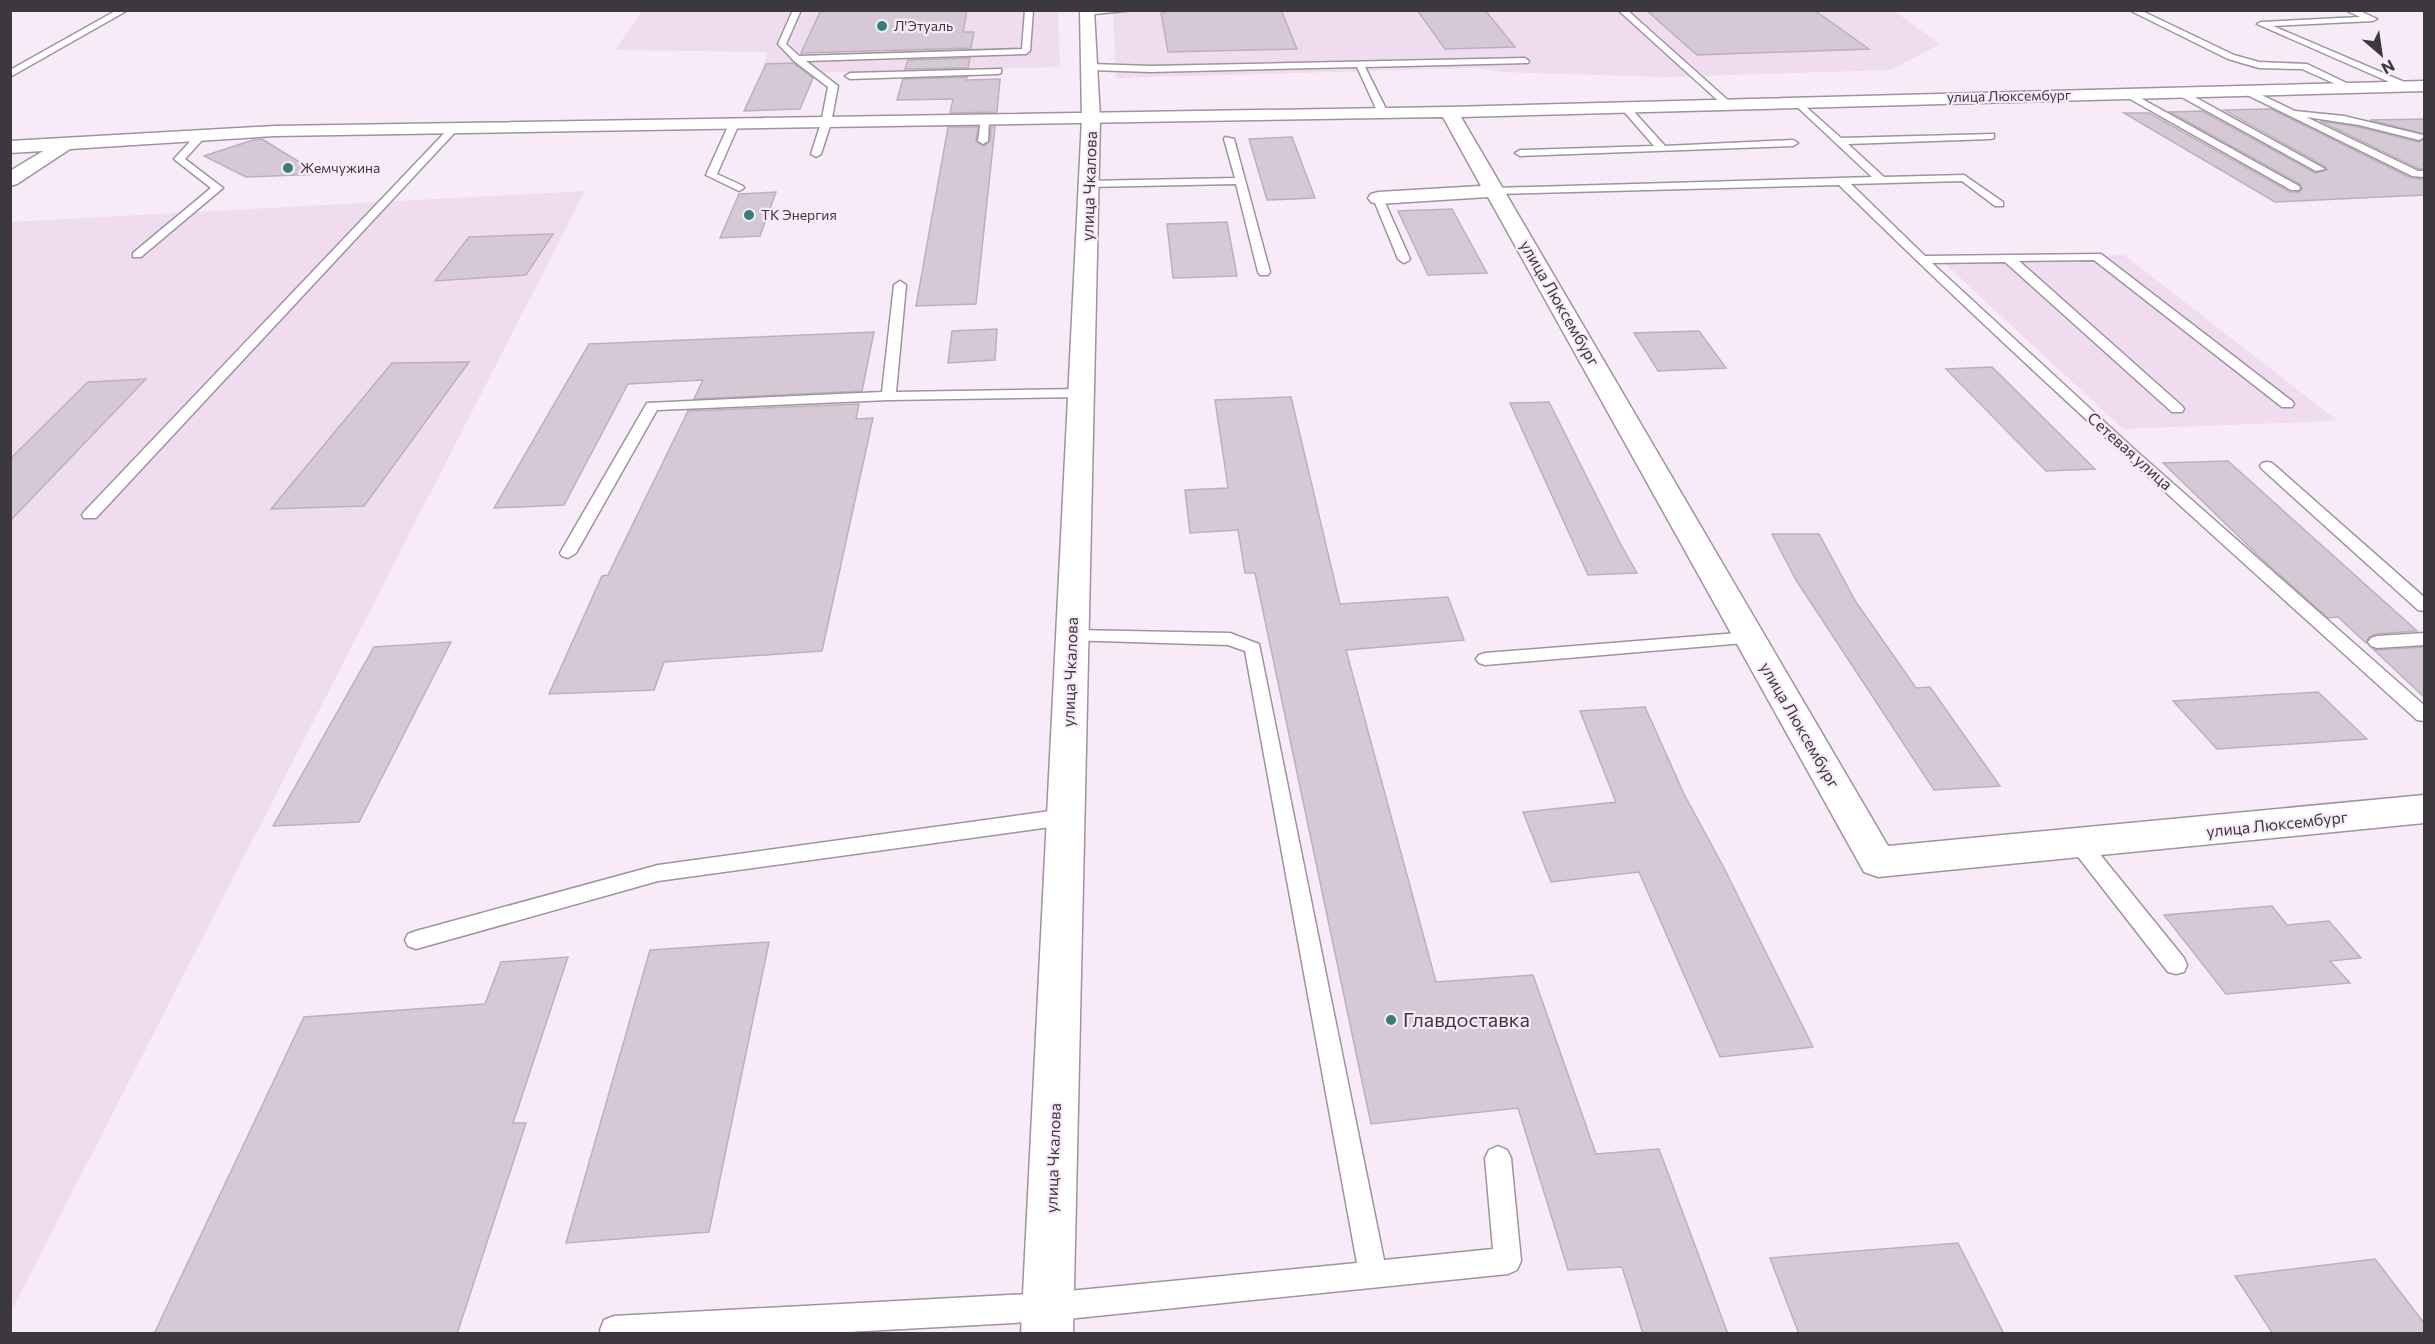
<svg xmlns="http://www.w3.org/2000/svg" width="2435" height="1344" viewBox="0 0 2435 1344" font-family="Commissioner,sans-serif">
<rect width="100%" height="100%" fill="#f8ebf8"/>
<path fill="#efddef" d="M1058,10L1060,67L763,74L767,52L615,50L642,11Z
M1893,10L1940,44L1891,70L1665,77L1501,72L1479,68L1116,78L1113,11Z
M585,191L11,1312L10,222Z
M2124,255L2338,421L2123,429L1942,261Z"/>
<path fill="#d6c9d6" stroke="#bdb0bd" stroke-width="1.5" d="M821,10H967L963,32H974L971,48L801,53Z
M1165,10H1281L1297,49L1168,52L1161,13H1165Z
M1417,10H1485L1515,47L1445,49Z
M1646,10H1814L1869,49L1697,55Z
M970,58L968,68L905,69L908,60Z
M793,63L813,78L800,109L744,111L766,64Z
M967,77L966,80L1000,79L997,112L950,113L953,99L897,100L903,79Z
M2271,109L2411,178L2424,179V195L2275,202L2124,113H2149L2290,192H2299L2302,189L2300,184L2170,112L2202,111L2315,173L2327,170L2326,167L2224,110Z
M2424,119V134L2370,120Z
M2320,121L2359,127L2418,142L2424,139V169H2419Z
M948,127H978L976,141L984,146L990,141L991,127H995L976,304L916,306Z
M1292,137L1315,198L1267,200L1249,139Z
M262,139L319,174L246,177L204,156L253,140Z
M776,192L760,236L720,238L739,194Z
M1452,209L1487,273L1428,275L1398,211Z
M1227,222L1237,276L1173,278L1167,224Z
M553,234L526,275L435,281L469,237Z
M997,329L995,360L948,363L952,331Z
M1699,331L1726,368L1658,371L1634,333Z
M874,332L862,391L694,399L703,380L628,384L564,505L494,508L589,344Z
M469,362L364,506L271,509L392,363Z
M1992,367L2095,469L2046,471L1946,369Z
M146,379L10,521V459L88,382Z
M1291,397L1340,604L1448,597L1464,640L1346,650L1436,982L1533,975L1596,1154L1659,1149L1728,1334H1643L1622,1267L1568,1270L1518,1108L1371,1124L1255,573H1245L1238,530L1190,533L1185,490L1228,488L1215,400Z
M1549,402L1620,543L1637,573L1588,575L1510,403Z
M859,404L856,419L873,418L822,651L664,662L654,690L549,694L602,576L608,575L688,411Z
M2228,461L2417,631L2376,634L2369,637L2366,643L2338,617L2328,618L2263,560L2163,463Z
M1772,534H1819L1856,602L1916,688L1930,687L2000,786L1934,790L1796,580Z
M451,642L359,822L273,826L374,647Z
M2424,647V697L2373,649L2377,650Z
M2318,692L2367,739L2217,749L2173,701Z
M1645,707L1684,794L1723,866L1813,1047L1720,1057L1639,872L1551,882L1523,812L1616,802L1580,711Z
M2272,906L2287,925L2329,921L2361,958L2330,961L2350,983L2226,994L2164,915Z
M769,942L709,1232L566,1243L650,950Z
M568,957L513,1123H526L457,1334H154L304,1017L485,1004L501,962Z
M1958,1243L2004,1334H1799L1770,1258Z
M2375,1259L2424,1323V1334H2273L2235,1276Z"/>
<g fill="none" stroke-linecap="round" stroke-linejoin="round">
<g stroke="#9f939f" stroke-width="3">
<path id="lane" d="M117,10H128L10,77V70Z
M793,10H801L786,44L799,56L1022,49L1025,10H1033L1030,51L1026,54L806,61L838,86L831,123L821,154L816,157L811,154L821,123L828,87L794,61L778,44Z
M1088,10H1135L1084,15V11Z
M1618,10H1627L1730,102V106H1724Z
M2129,10H2140L2234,55L2259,62L2307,64L2357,88L2349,90L2302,69L2259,68L2228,59Z
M2345,10H2358L2377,19L2373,21L2273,26L2409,84V88H2403L2257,24L2261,22L2360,17Z
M1525,58L1529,61L1528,63L1365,67L1388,113L1383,116L1378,113L1357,67L1151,72L1091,70L1087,67L1091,64L1151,66Z
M1001,69V73L998,74L850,79L845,76L850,73Z
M2241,88H2247L2295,111L2344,116L2423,135L2424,137L2419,140L2359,125L2306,117L2418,171H2424V177L2412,176L2241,92Z
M2126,90L2299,186L2300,188L2299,190H2291L2123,95L2121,93Z
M2176,90H2182L2325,169L2316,171L2176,94Z
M1797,99L1841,138L1994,134V138L1990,139L1848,144L1884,177L1964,175L2003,202V206H1995L1962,181L1851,184L1925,256L2101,254L2292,401L2294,404L2292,407H2282L2094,260L2019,261L2182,406L2184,409L2182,412H2172L2005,262L1932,263L2134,449L2424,705V721L2417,720C2222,543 2025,368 1839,185L1496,194L1491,191L1496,188L1872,177L1794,104L1792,102Z
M1625,104L1628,105L1665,146L1793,140L1798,143L1793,146L1520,156L1515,153L1520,150L1654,146L1620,107Z
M981,119L989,121L988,141L983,144L978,141Z
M734,121L739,124L717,174L743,186L744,188L739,191L706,175L729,124Z
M451,126L459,128L96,518H84L82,515L84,512Z
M197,134L206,136L185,159L223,188L141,257H133V253L211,188L174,159Z
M1225,137L1234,139L1270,272L1268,275H1260L1258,272L1236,184L1088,187L1083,184L1088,181L1235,178L1224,139Z
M1378,195L1383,198L1410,259L1408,261L1404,263L1398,259L1373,198Z
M900,281L906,285L896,392L1081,389L1088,393L1081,397L889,400L657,410L576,553L568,558L562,556L560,553L647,403L882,392L894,285Z
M2267,462L2272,463L2424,597V611L2418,610L2262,469L2260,466L2262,463Z
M1072,630L1230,633L1259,644L1384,1260L1493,1249L1485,1158L1489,1150L1498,1146L1507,1150L1511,1158L1521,1261L1517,1270L1508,1274L1048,1321L810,1334H601L600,1330L604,1320L614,1316L1048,1293L1357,1263L1245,651L1228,645L1066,640L1063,636L1066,632Z
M1750,632L1756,634L1759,638L1756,642L1485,665L1479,663L1476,659L1479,655L1485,653Z
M2424,633V645L2377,648L2371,646L2368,642L2371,638L2377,636Z
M1065,809L1072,812L1075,817L1072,822L1065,825L658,881L416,949L408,946L405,940L408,934L416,931L658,865Z
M2079,835L2086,837L2184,958L2187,965L2184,972L2176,974L2168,972L2072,849L2069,843L2072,837Z"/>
</g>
<g stroke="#9f939f" stroke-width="3">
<path id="street" d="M2424,81V91L1461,117L1888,846L2424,795V823L1878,877L1864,872L1488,197L1378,204L1371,202L1368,198L1371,194L1378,192L1481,186L1443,117L275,136L70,149L17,184L10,186V171L43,151L10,153V141L275,126L1449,107Z"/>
</g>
<g stroke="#9f939f" stroke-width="3">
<path id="secondary" d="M1080,10H1094L1100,119L1073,1334H1021L1082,119Z"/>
</g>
<use href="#lane" fill="#fff" fill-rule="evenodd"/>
<use href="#street" fill="#fff" fill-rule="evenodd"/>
<use href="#secondary" fill="#fff" fill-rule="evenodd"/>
</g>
<g fill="#377f7b" stroke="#f8ebf8" stroke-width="2">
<circle cx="882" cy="26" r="6"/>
<circle cx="288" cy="168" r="6"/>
<circle cx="749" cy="215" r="6"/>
<circle cx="1391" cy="1020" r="6"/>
</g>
<g text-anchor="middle" stroke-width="4.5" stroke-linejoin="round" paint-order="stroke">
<g font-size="14" fill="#3d383d" stroke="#f8ebf8" text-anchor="start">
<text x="894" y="31">Л'Этуаль</text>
<text x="300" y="173">Жемчужина</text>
<text x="761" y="220">ТК Энергия</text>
</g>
<g font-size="14" fill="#3d383d" stroke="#f8ebf8">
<text transform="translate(2009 96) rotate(-1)" y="5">улица Люксембург</text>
</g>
<g font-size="16" fill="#3d383d" stroke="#f8ebf8">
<text transform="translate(1089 186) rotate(-88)" y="6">улица Чкалова</text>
<text transform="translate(1560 303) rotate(60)" y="6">улица Люксембург</text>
<text transform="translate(2130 451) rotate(42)" y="6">Сетевая улица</text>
<text transform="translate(1070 672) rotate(-88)" y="6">улица Чкалова</text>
<text transform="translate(1800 725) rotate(60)" y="6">улица Люксембург</text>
<text transform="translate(2277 824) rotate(-6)" y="6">улица Люксембург</text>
<text transform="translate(1053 1158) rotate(-88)" y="6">улица Чкалова</text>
</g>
<g font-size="20" fill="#3d383d" stroke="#f8ebf8" text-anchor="start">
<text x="1403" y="1027">Главдоставка</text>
</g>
</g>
<rect width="2435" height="1344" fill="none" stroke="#3d383d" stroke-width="24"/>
<g transform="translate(2381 54) rotate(151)" stroke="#f8ebf8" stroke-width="4.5" paint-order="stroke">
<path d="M0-4.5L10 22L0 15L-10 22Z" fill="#3d383d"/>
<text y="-9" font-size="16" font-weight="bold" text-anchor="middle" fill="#3d383d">N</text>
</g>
</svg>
